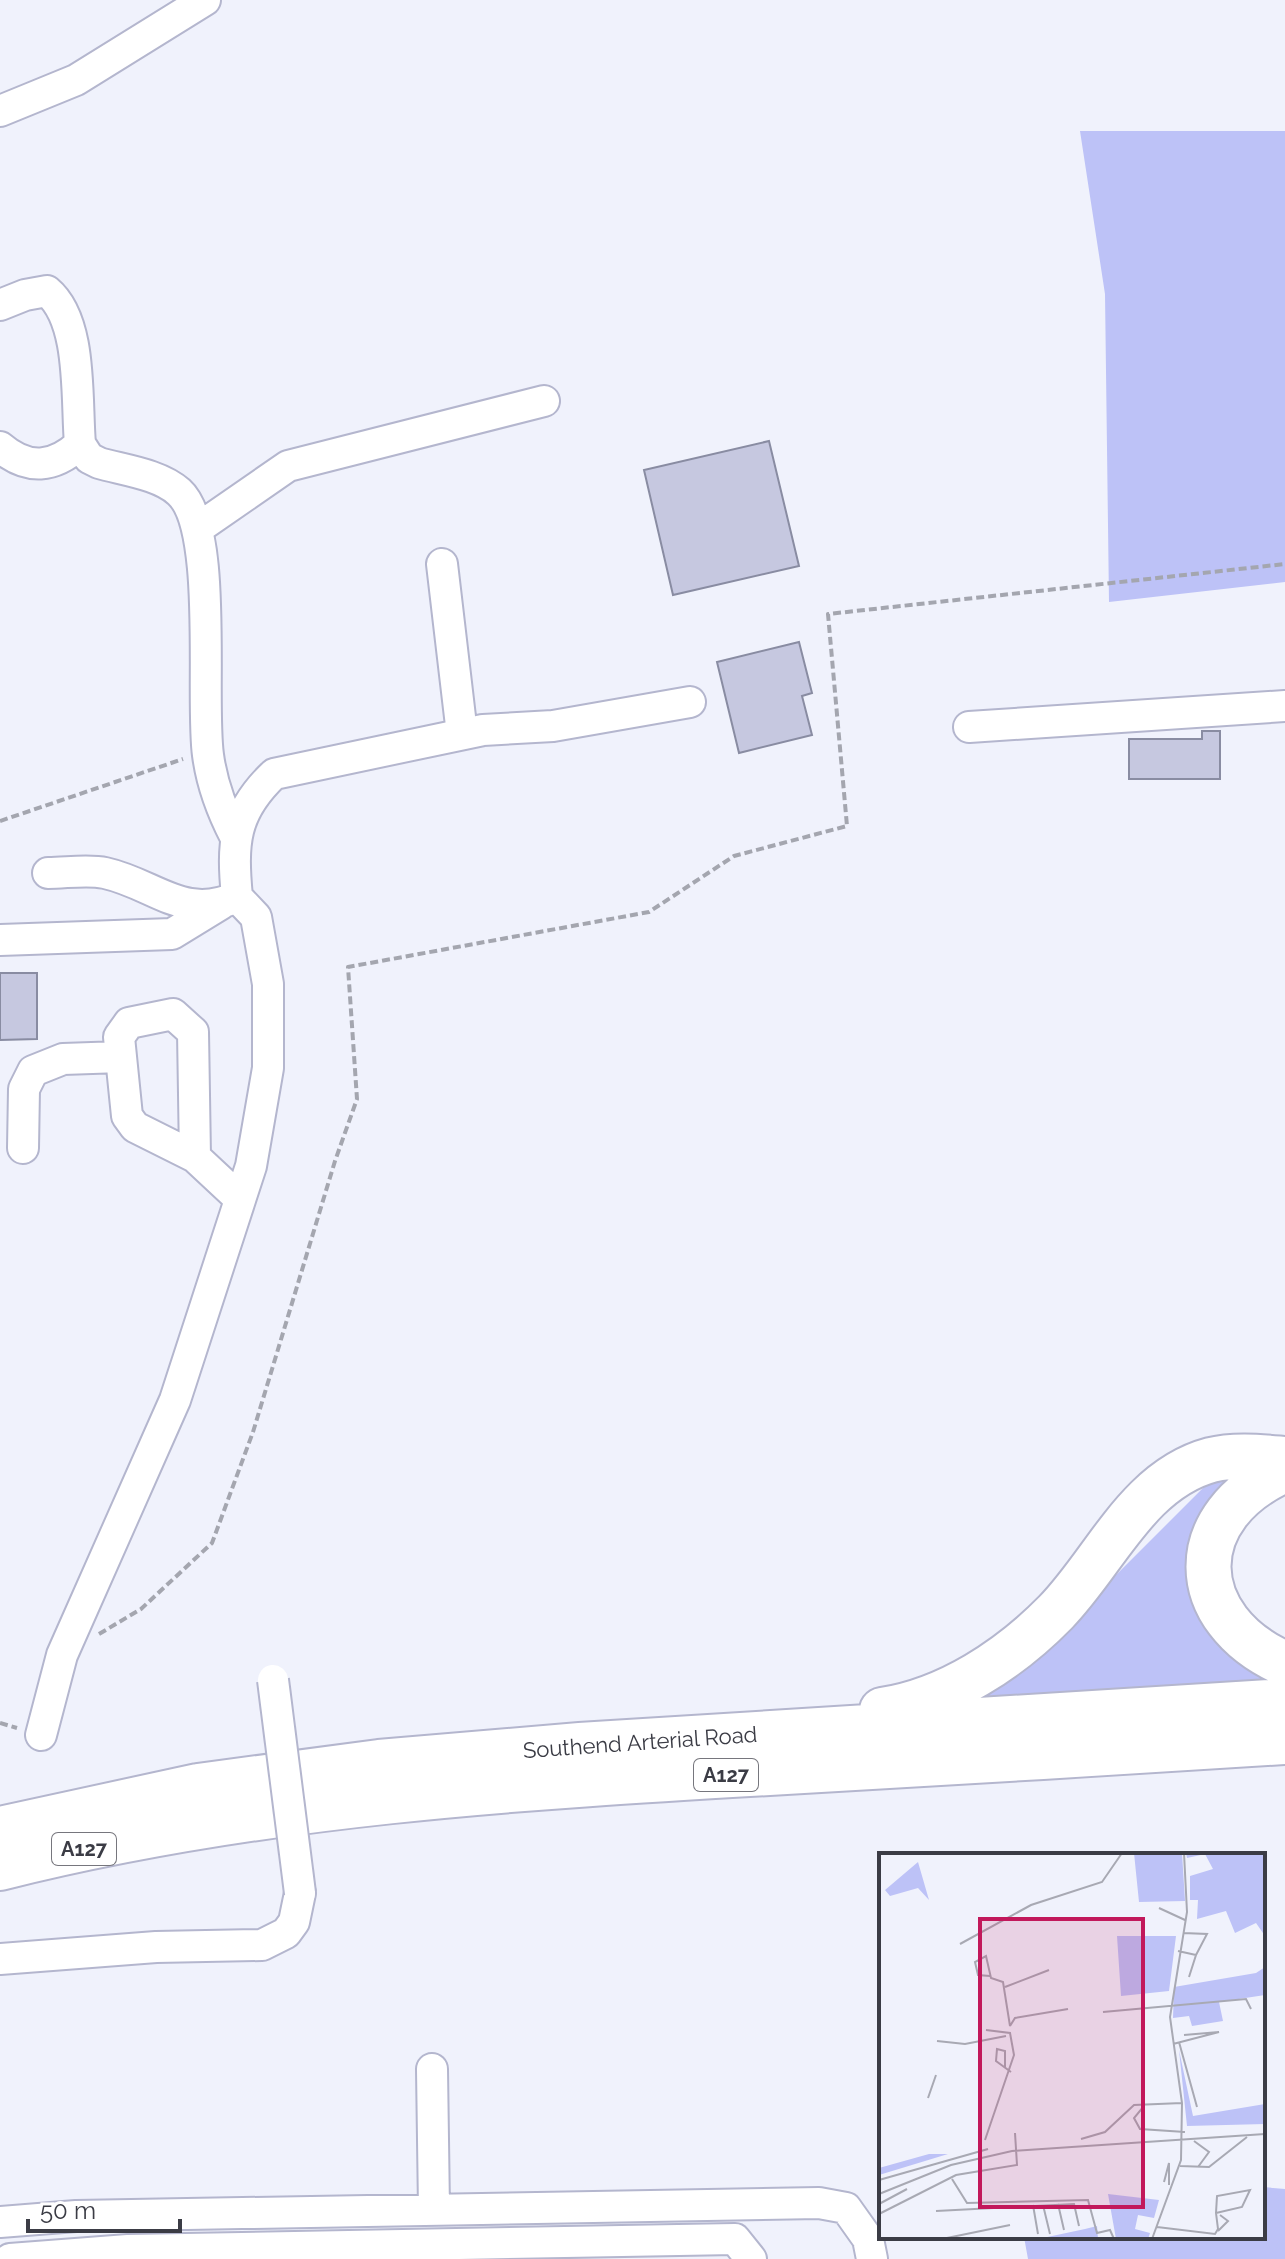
<svg xmlns="http://www.w3.org/2000/svg" width="1285" height="2259" viewBox="0 0 1285 2259" font-family="Raleway,sans-serif">
<rect width="100%" height="100%" fill="#f0f2fc"/>
<path fill="#bdc2f7" d="M1080,131H1285V582L1109,602L1105,294Z
M1251,1472L1194,1593L1230,1654L1285,1683L980,1700L1024,1667L1205,1486Z
M1263,2187L1285,2189V2259H1028L1024,2237H1263Z"/>
<path fill="#c6c8e0" stroke="#898ca2" stroke-width="2" d="M769,441L799,566L673,595L644,470Z
M799,642L812,693L802,696L812,735L739,753L717,662Z
M1202,731H1220V779H1129V739H1202Z
M0,973H37V1039L0,1040Z"/>
<g fill="none" stroke-linecap="round" stroke-linejoin="round">
<g stroke="#b4b6ce" stroke-width="34">
<path id="minor" d="M0,111L76,80L205,0
M0,305L25,295L47,291C83,321 76,399 80,444L89,458L99,463C123,470 159,474 179,492C219,528 200,699 208,755C212,785 221,809 235,836
M0,447C28,471 54,468 80,444
M197,529L288,466L544,401
M442,564L462,734
M969,727L1285,706
M237,897C232,844 233,813 274,774L483,730L553,726L690,702
M0,940L172,934L221,904
M23,1148L24,1089L33,1071L63,1059L121,1057
M195,1157L193,1032L173,1014L129,1023L119,1037L127,1116L135,1127L195,1157L240,1199
M41,1735L62,1655L175,1400L251,1166L268,1068V984L256,917L237,897C183,921 155,884 105,873C88,869 66,873 48,873
M0,1959L156,1947L262,1945L286,1933L294,1922L300,1893
M432,2069L434,2210
M0,2222L76,2216L819,2203L846,2208L868,2239L872,2259
M10,2259L128,2250L735,2239L751,2259"/>
</g>
<g stroke="#b4b6ce" stroke-width="48">
<path id="highway" d="M1285,1470C1182,1515 1184,1619 1285,1664
M882,1710C948,1700 1010,1659 1056,1612C1105,1562 1137,1480 1211,1460C1235,1454 1261,1457 1285,1459
M0,1829L198,1786L379,1762L580,1745L1285,1701
M0,1868C257,1803 522,1787 786,1772C952,1763 1119,1752 1285,1742"/>
</g>
<path stroke="#a4a6af" stroke-width="4" stroke-dasharray="8 4" stroke-linecap="butt" d="M0,821L183,759
M99,1634L141,1609L212,1543L253,1432L335,1161L357,1099L348,967L649,912L734,856L847,826L828,614L1285,564
M0,1723L17,1728"/>
<use href="#minor" stroke="#fff" stroke-width="30"/>
<use href="#highway" stroke="#fff" stroke-width="44"/>
<g stroke="#b4b6ce" stroke-width="34" stroke-linecap="butt">
<path id="minor-bridge" d="M273,1680L300,1893"/>
</g>
<use href="#minor-bridge" stroke="#fff" stroke-width="30"/>
</g>
<g text-anchor="middle" stroke-width="6" stroke-linejoin="round" paint-order="stroke">
<g fill="#fff" stroke="#76767d" stroke-width="2">
<rect x="694" y="1759" width="64" height="32" rx="6"/>
<rect x="52" y="1833" width="64" height="32" rx="6"/>
</g>
<g font-size="20" font-weight="bold" fill="#3b3c45">
<text x="726" y="1782">A127</text>
<text x="84" y="1856">A127</text>
</g>
<g font-size="22" fill="#3b3c45" stroke="#fff">
<text transform="translate(640 1742) rotate(-4)" y="8">Southend Arterial Road</text>
</g>
</g>
<g transform="translate(879 1853)">
<rect width="386" height="386" fill="#f0f2fc"/>
<path d="M255,0H303L306,48L260,49ZM307,0H386V83L377,70L356,80L347,58L318,66L319,47H311V23L334,16L326,1L308,5ZM39,9L50,47L39,35L11,43L6,37ZM238,83H297L290,138L242,143ZM386,114V142L340,149L344,168L313,173L310,163L294,165L295,134L377,120ZM300,197L314,263L386,251V271L308,273ZM50,301H69L0,322V315ZM229,341L280,347L275,365L259,362L256,376L271,380L269,386H237ZM218,373L219,386H159L206,376Z" fill="#bdc2f7"/>
<path fill="none" stroke="#a8a9b3" stroke-width="2" d="M280,55L306,67M304,80L328,81L317,102M81,91L152,52L223,29L243,0M299,98L317,102L310,124M111,123L99,122L96,109L107,103L112,125L124,129L131,173M126,134L170,117M224,159L367,146L372,156M131,173L136,165L189,156M58,188L86,191L127,183M300,189L318,254M294,191L340,179L305,182M126,214V198L118,196L117,208L132,219M49,245L57,222M265,253L255,265L261,276L306,279M202,286L226,279L255,252L303,250M106,287L135,202L131,180L107,177M315,288L330,299L319,314M301,313L330,314L368,284M73,326L88,350L209,347L218,380L231,377L235,386M0,327L109,296M285,329L290,310V332M0,341L72,312L133,298L386,281M0,351L28,336M179,351L185,377M154,352L159,381M164,352L171,381M57,358L195,351L200,373M0,361L77,322L138,312L136,280M278,374L336,381L339,376L337,360L338,343L371,337L363,354L337,360M339,378L349,368L341,362M63,386L131,372M273,386L302,307L303,250L291,164L308,59L305,0"/>
<path fill="#c2185b" fill-opacity="0.15" stroke="#c2185b" stroke-width="4" d="M101,66H264V354H101Z"/>
<rect width="386" height="386" fill="none" stroke="#3b3c45" stroke-width="4"/>
</g>
<path d="M28 2219v12h152v-12" fill="none" stroke="#3b3c45" stroke-width="4"/>
<text x="40" y="2219" font-size="24" fill="#3b3c45" stroke="#ffffff" stroke-width="6" paint-order="stroke">50 m</text>
</svg>
